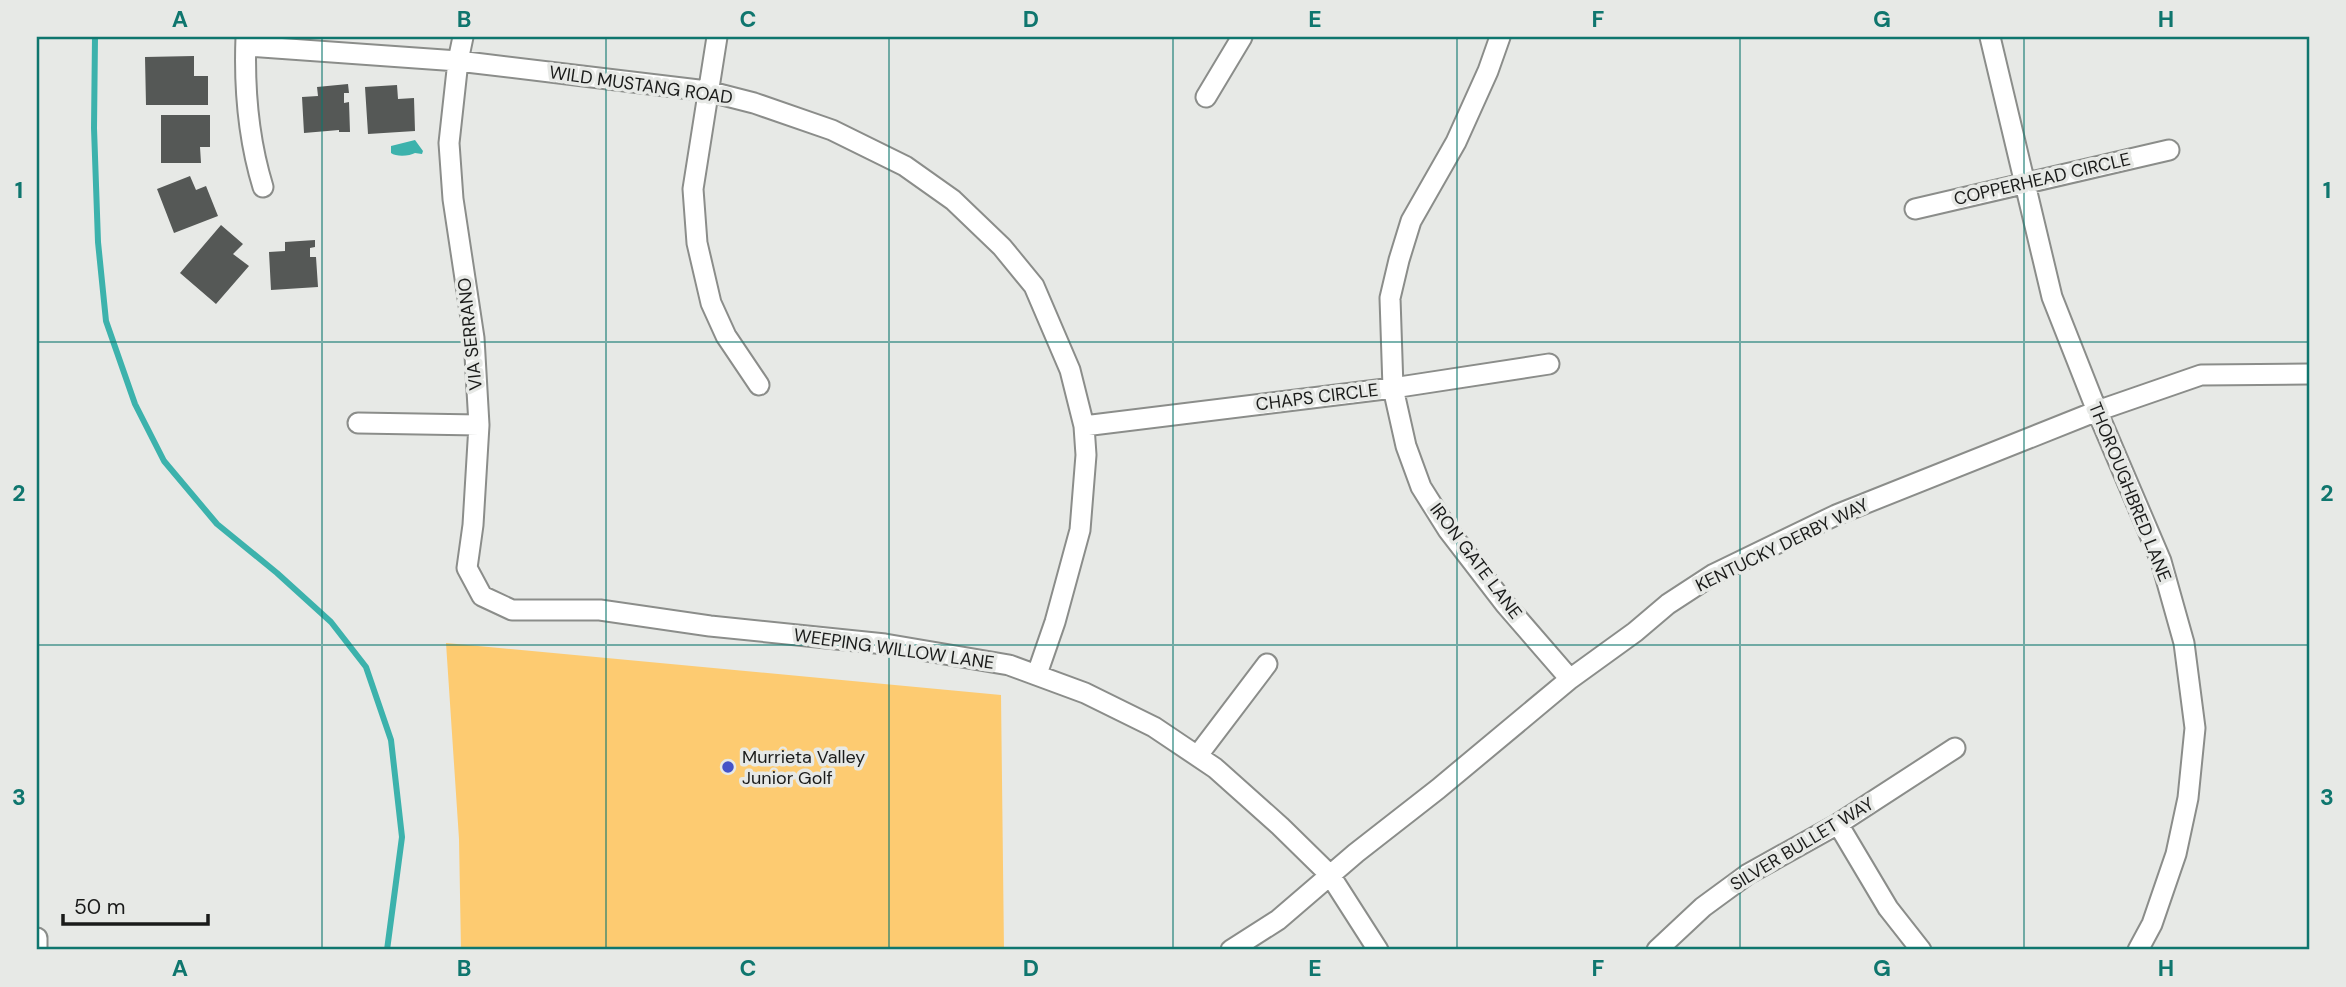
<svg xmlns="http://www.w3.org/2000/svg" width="2346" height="987" viewBox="0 0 2346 987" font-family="'DM Sans',sans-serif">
<rect width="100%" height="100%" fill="#e7e9e6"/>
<path fill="#fdcb71" d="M446,643L1001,695L1004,950H461L459,839Z"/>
<path fill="#3cb2ac" d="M415,140L423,151L422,154L415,153C410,156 396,157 391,153V146Z"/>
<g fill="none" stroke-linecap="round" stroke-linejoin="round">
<path stroke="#3cb2ac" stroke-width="6" d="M95,37L94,128L98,242L106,321L135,404L164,461L217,524L277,573L331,622L366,667L391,740L402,837L387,950"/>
</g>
<path fill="#555856" d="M194,56V76H208V105H146L145,57Z
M348,84L349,93H344V103L349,102L350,132H339V130L304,133L302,97L318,96L317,87Z
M397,85L398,99L414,98L415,131L368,134L365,87Z
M161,115H210V147H200L201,163H161Z
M190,176L196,190L206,186L218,216L174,233L157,189Z
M221,225L243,244L233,254L249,266L216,304L180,273Z
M315,240V247L310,248V257H316L318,287L271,290L269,252L285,251V242Z"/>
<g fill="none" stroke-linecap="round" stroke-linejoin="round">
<g stroke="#8b8d8a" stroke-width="23">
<path id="minor" d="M246,37C244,87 248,138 263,187
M463,37L458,61L449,143L453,199L474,338L479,425L473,525L467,568L482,596L512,610H600L710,626L885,644L1009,665L1085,693L1154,727L1215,768L1280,826L1330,875L1378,950
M717,37L693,189L697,243L711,303L726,336L759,385
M1500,37L1488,71L1456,142L1411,221L1399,260L1390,298L1393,388L1406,446L1421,487L1448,530L1505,604L1570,679
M1990,37L2052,297L2097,411L2161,561L2184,643L2195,728L2188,798L2176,854L2152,924L2138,950
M246,46L458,61L707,91L754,103L832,130L905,166L953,200L1002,247L1034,286L1070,370L1084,426L1086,455L1080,530L1055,622L1037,674
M1206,97L1242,37
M1915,209L2169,150
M358,423L479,425
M1084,426L1393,388L1549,364
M1198,755L1267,664
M1838,824L1888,908L1921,950
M37,938V950
M1231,950L1278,920L1356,853L1438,789L1570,679L1635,632L1668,604L1714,574L1836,515L2097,411L2201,375L2309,374
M1657,950L1703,907L1748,874L1838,824L1955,748"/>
</g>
<use href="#minor" stroke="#fff" stroke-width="19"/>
</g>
<path fill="none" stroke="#0f766e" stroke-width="2" stroke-opacity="0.55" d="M322,37V950M606,37V950M889,37V950M1173,37V950M1457,37V950M1740,37V950M2024,37V950M37,342H2309M37,645H2309"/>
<circle fill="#4553c7" stroke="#e7e9e6" stroke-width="2.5" cx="728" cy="767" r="7"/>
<g text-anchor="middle" stroke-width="7" stroke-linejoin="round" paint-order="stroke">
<g font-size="18" fill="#1a1b1a" stroke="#e7e9e6">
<text transform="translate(641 85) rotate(8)" y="6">WILD MUSTANG ROAD</text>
<text transform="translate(2042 179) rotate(-13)" y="6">COPPERHEAD CIRCLE</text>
<text transform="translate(470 334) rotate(-96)" y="6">VIA SERRANO</text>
<text transform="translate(1317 397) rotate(-7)" y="6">CHAPS CIRCLE</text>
<text transform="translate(2130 492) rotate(68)" y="6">THOROUGHBRED LANE</text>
<text transform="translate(1782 545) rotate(-26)" y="6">KENTUCKY DERBY WAY</text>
<text transform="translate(1476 561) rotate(53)" y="6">IRON GATE LANE</text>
<text transform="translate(894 649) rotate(8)" y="6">WEEPING WILLOW LANE</text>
<text transform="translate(1802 844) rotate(-31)" y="6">SILVER BULLET WAY</text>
</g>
<g font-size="18" fill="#1a1b1a" stroke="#e7e9e6" text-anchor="start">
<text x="742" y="763">Murrieta Valley<tspan x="742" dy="21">Junior Golf</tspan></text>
</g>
</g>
<rect width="2346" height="987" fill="none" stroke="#e7e9e6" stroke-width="77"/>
<path d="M63 914v10h145v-10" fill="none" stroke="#1a1b1a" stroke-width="3.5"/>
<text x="74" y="914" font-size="21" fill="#1a1b1a" stroke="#e7e9e6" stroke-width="5" paint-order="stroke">50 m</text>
<rect x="38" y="38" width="2270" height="910" fill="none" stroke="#0f766e" stroke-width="2.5"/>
<g font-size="23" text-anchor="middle" font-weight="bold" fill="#0f766e">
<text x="180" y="27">A</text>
<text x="464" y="27">B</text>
<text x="748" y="27">C</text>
<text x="1031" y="27">D</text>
<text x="1315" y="27">E</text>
<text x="1598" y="27">F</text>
<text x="1882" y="27">G</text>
<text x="2166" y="27">H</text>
<text x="19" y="198">1</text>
<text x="2327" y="198">1</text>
<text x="19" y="501">2</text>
<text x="2327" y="501">2</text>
<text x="19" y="805">3</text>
<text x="2327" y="805">3</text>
<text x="180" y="976">A</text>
<text x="464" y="976">B</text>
<text x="748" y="976">C</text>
<text x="1031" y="976">D</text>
<text x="1315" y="976">E</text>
<text x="1598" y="976">F</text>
<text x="1882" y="976">G</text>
<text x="2166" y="976">H</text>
</g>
</svg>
